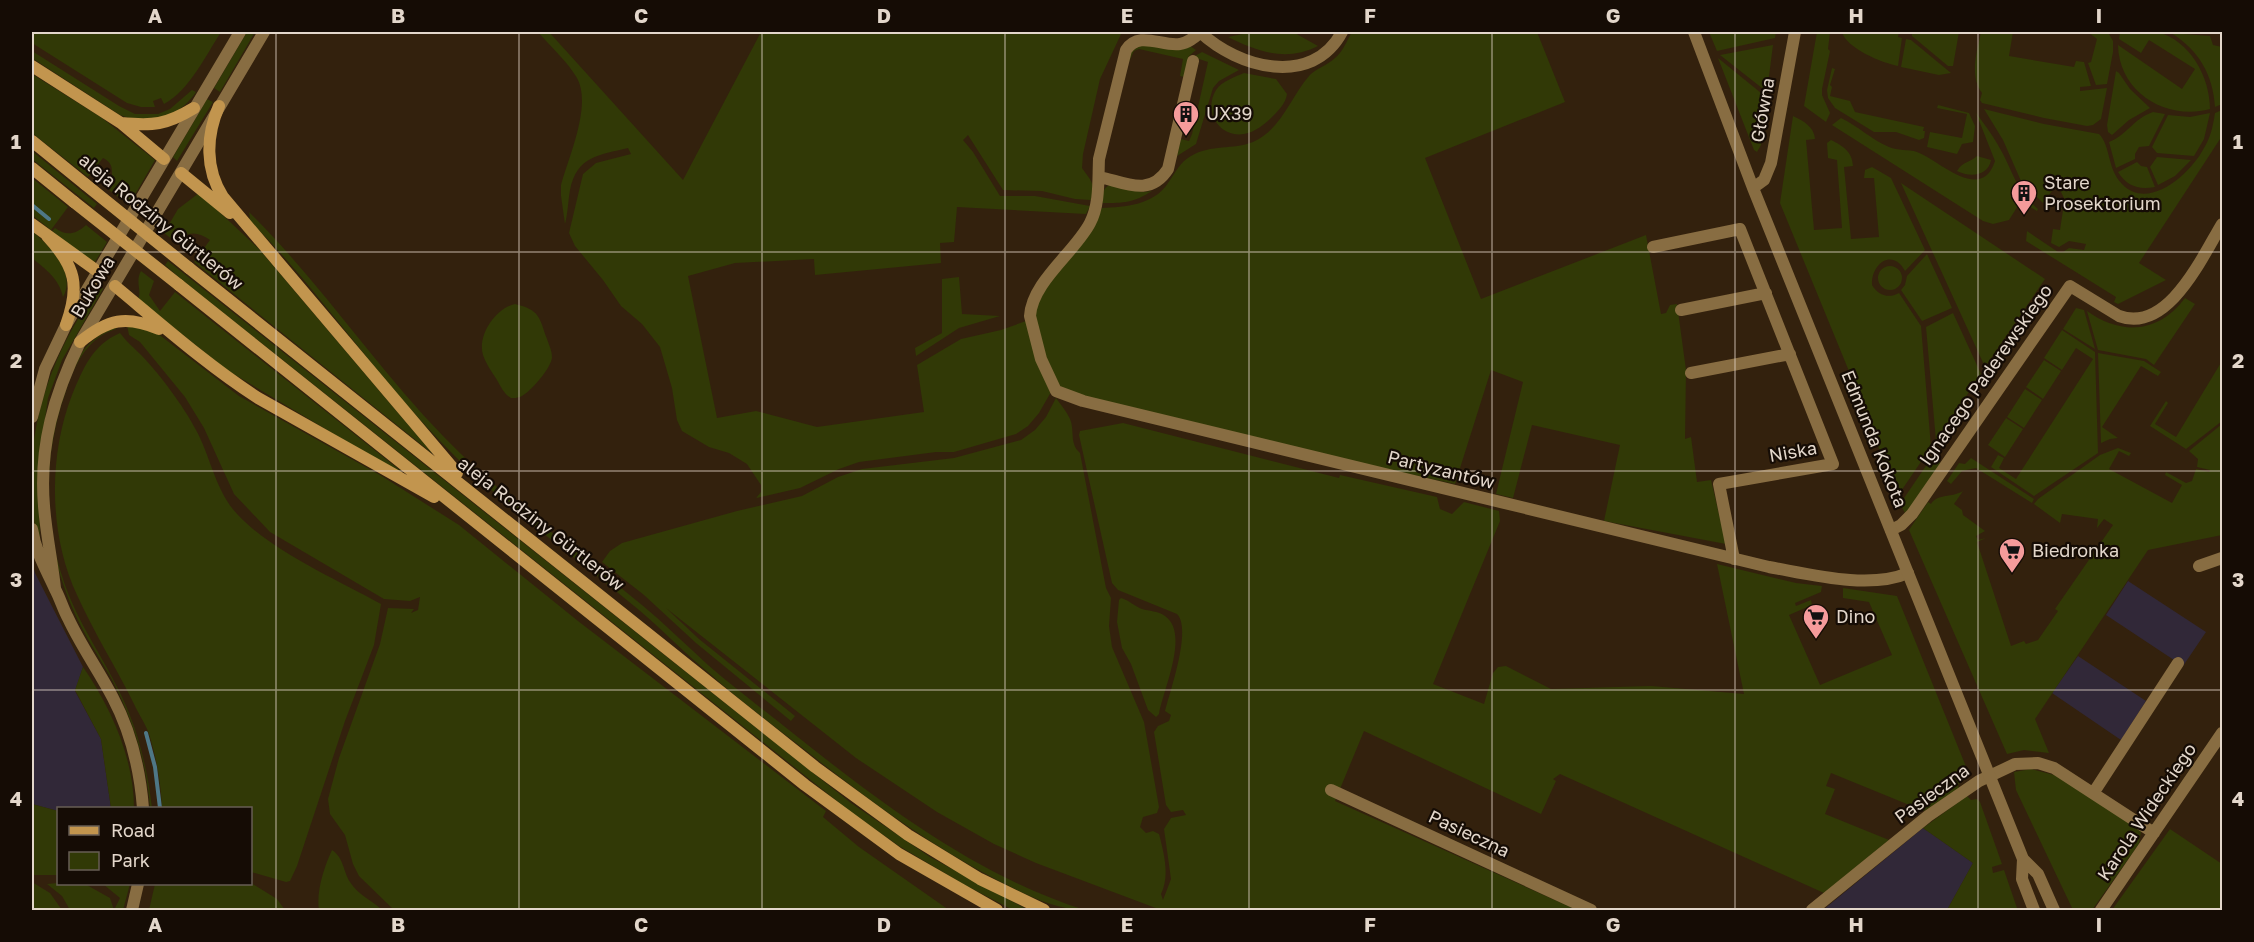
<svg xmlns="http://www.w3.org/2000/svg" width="2254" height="942" viewBox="0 0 2254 942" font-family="'Golos Text',sans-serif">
<rect width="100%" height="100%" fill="#33210d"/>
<path fill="#312838" d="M32,561L35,573L83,667L75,691L101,739L111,808H58V811L32,804Z
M2128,581L2206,632L2183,666L2106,615Z
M2078,656L2146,701L2121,740L2052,693Z
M1923,828L1973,863L1947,910H1823Z"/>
<path fill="#313906" d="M32,32H221C206,55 189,91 164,104L161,98L153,101L155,107H141L127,103L32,43Z
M247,32H255L220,92L214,88Z
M538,32H549L683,180L761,32H1122L1100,79L1083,154L1082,168C1092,182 1095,183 1091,200L1075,199L1042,191L1003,190L968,135L963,140L973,152L1000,196H1035L1090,206L1086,214L957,207L954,242L940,243L941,263L815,275L814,259L735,263L688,276L717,418L756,411L817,427L924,412L917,365L961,339L1001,330L1026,321L1051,392L1039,413L1028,426L1016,434L954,452H936L859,462L839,469L800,488L756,498L761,492V485L747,464L729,453L709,447L682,431L677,420L672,388L660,347L642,324L621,306L603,280L575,246L569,233L583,174L596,163L631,154L628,148C599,155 577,156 570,190C568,201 568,213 565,224L561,196V185C569,156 592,105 577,78C567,61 550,46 538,32Z
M1252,32H1293L1318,46C1287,62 1258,52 1228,37Z
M1352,32H1537L1565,102L1425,158L1481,299L1646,235L1661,314L1666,313L1670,305L1677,304L1686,370L1685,439L1691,437L1697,482L1711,480L1726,544L1604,521L1620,445L1532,425L1513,498L1496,494L1523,382L1491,370L1455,484L1187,426L1056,391L1030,311L1102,208C1125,207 1154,205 1168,183C1175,173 1180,162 1191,156C1211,144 1233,150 1253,142C1281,130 1290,98 1309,76C1315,69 1328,65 1335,58C1343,52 1347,40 1352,32Z
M1709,32H1776L1775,38L1717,51Z
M1817,32H1830L1828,49L1830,51L1822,89V95L1830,113L1826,122L1804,106Z
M1842,32H1899L1898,37L1902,38L1898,66C1882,63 1846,48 1842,32Z
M1912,32H1959L1953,66H1948L1912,36Z
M1981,32H2013L2009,56L2074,67L2076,61L2084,62L2091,86L2080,87V91L2107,88L2101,119L2093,125L2087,126L2044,118L1982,103L1980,100L1982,93C1969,75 1977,52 1981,32Z
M2088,32L2109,34L2113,41V52L2107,84L2096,85L2088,63L2091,62L2097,39Z
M2120,32C2132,31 2146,29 2157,32C2190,40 2210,77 2210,109C2167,121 2119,93 2118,45L2182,89L2195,69L2149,40L2141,53L2119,39Z
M2171,33L2210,36L2213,45L2222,47V104L2215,107C2213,75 2199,50 2171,33Z
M1906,39L1911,40L1951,73L1939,75L1901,67Z
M1141,45L1190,46L1196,50L1189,56L1184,77L1180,76L1183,59L1139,49L1134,51L1128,64L1131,52Z
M1773,45L1767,92L1720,55Z
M32,51L119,106L135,114H158L170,109L192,90L196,92C178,119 149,126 120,115L32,58Z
M1202,52L1239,70L1219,81L1213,88L1196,144L1177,156L1181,139L1189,141L1192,134L1208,62L1193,57Z
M1718,58L1766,97L1761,145L1757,152L1754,150Z
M1832,68L1835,69L1830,85L1832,87L1830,96L1850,101L1855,112L1924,127L1923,131H1925L1924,138L1919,140L1896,132H1874L1835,108L1828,98L1827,90Z
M2116,71L2119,73L2130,89L2150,108L2129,120L2112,135L2108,132L2107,125Z
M1244,73L1276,79L1287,94C1286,103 1278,111 1272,117C1264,125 1255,132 1244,134C1219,138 1203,111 1216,90C1222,81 1235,77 1244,73Z
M32,74L102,118L155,160L129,205L109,190C111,179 117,164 103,158L88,177L32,133Z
M207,99L213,102L177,161L173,157Z
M1938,105L1969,113L1975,126L1973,142L1962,144L1957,154L1927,147L1930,132L1962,138L1967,114L1937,108Z
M1984,109L2044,124L2099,134C2111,146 2107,169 2122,184C2149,212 2191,173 2204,148C2211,137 2213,125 2215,113L2222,110V136L2139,263L2166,280L2118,304L2114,302L2116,297L2026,241L2027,231L2058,252H2063L2069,248L2084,250L2086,244L2069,241L2059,247L2051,243L2053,229L2060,230L2063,210L2061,209L2065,200L2059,188L2055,187L2043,203L2021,181L2003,140Z
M2153,112L2165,114L2149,146L2139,147L2135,154V159L2116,168L2109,142C2126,136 2133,119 2153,112Z
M1976,113C1984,124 1992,134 1998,145C2014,172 2013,186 2038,209L2037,211L2021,201L2009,220L1993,224L1983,221L1832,125L1841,118C1858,126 1872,140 1889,147C1898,151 1908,149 1917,152C1939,160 1981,204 1995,161Z
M2210,113L2204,139L2194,156L2157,153L2152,147L2168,115L2190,117Z
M1793,116C1804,121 1814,127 1815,139L1806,140L1814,230L1842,228L1837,160L1828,158L1827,143L1831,140C1843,146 1852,151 1853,166L1844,167L1851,239L1879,237L1874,178H1864L1865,170L1872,167L1891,178L1925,250L1905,271C1893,248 1871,263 1872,285C1878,295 1888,299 1899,293L1921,326L1931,447L1897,497L1860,398L1780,203Z
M32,151L97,204L94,208L32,159Z
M1977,156L1991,160C1988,177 1969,177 1957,171C1963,161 1969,163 1977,156Z
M2157,157L2191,160L2175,176L2158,185L2150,167Z
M2137,162L2141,166L2147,167L2155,187C2138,190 2127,186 2118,172Z
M32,178L68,207L51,230L32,215Z
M1901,183L2045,279L1985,367Z
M1110,185L1143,192L1152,191C1133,203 1125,203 1102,203C1102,196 1102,188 1110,185Z
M199,193L259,249L433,454L194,262L210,240C198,232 187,230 177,243L164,233L178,209Z
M249,212C320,282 375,366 444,437C505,500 576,550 642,605C665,624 686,645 708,665C736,689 765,711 794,734C882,804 977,876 1085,910C1054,910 1025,894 997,880C926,843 863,796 800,746C769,722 738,699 709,673C684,653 663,630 639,610C572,554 500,504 440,441C370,369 315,284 243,214L250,219Z
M86,225L107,242L95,262L88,260L52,231L55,228C66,236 75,235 86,225Z
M32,231C49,245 77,273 63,297C59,278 45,269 32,258Z
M1927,254L1952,308L1922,321L1901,290L1905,285L1907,276Z
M168,261L851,803L930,857L1028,910H1013L965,885L899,846L847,809L181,279L165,265Z
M1878 278a12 12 0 1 1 24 0a12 12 0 1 1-24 0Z
M141,271L154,281L149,295L160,311L175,292L401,471V474L227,370L138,299C142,291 135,281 141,271Z
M959,277L962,314L1000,316L959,328L916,356L915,348L942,333V279Z
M99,284L103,289L62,360L48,398L38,468L40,538L37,536C21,461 39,384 78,319C84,307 90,293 99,284Z
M2185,298L2195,304L2154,365L2146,359L2098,350L2087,311C2122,336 2159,333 2185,298Z
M515,304C540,310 539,317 547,339C549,345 552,351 552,357C552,367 530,393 520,397C517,398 514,398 511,398C504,394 501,387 497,380C492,372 486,364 483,355C477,335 496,308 515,304Z
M2076,308L2084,310L2095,349L2063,329Z
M1953,313L1981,374L1936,441L1926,327Z
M127,325L157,333L239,396L380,475L459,525L578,621L826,811L823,817L859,847L949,910H394L359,876L353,864L345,835L330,814L328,799L339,758L380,644L388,608L414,609L411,613L418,610L420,597L410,601L384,599L270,532L234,494L204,428L185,397L140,342L129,335Z
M116,327V329C86,338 74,366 65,394C41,462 43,540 74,607C86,634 104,660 117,687C137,725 147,766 152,808H150C147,763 133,719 111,678C99,657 85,636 75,614C44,546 36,463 65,392C78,358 80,343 116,327Z
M2062,330L2095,352L2098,453L2034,496L1991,467L1998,455L2004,458L1999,468L2016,479L2093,359L2076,348L2062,370L2044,358Z
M120,333C126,341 132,346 139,353C156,369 185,408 196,430C211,457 215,491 238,515C273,552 336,579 381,604L374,645L345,721L297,866L290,881L286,882L251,872L250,808H162C161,784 157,760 150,737C147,726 139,715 134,704C116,667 94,633 77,595C49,535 48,457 72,395C83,369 92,345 120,333Z
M2098,353L2144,361L2161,372L2158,376L2141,366L2102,427L2118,438L2110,439L2101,443Z
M2044,360L2061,371L2043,399L2026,387Z
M2222,361V421L2186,449L2150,426L2166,401L2168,403L2155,424L2176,437Z
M2025,389L2042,400L2024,428L2007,417Z
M1056,398C1061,405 1067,412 1070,419C1075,431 1069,443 1080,453L1106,588L1111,598L1109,626L1112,647L1144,722L1159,807L1157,813L1143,817L1140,827L1146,833L1153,831L1159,834C1164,853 1170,876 1161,894L1163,900L1171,879L1164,829L1171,818L1186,815L1183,810L1171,812L1166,805L1154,732L1158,726L1169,721L1171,715L1165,711C1170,691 1192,629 1177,614L1118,590L1112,583L1079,435L1080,431L1123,423L1339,478L1340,475L1437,497L1440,509L1452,514L1464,502L1499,511L1500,521L1433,684L1484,704L1493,673L1498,667L1506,666L1551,689L1651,686L1744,694L1717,564L1796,583L1822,586L1821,592L1795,603L1796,606L1811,600L1812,605L1789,615L1820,685L1892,655L1869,602L1843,598V588L1897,596L1969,774L1958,785L1959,789L1924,811L1831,773L1826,786L1835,789L1825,814L1889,840L1824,893L1560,774L1553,779L1556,781L1541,814L1364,731L1335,801L1577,910H1161L1036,863L994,844L937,812L856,758L666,608L699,639L795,716L791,721L696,643L644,595L602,562L610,551L622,543L737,511L802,496L838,477L862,469L954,458L1021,440L1035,430L1046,417Z
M2006,418L2023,429L2005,457L1988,445Z
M2222,424V535L2148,550L2035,719L2049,753L2024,750L2007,754L1909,530L1928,502L1931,504C1938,493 1952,498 1963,491L1954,504L1962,510L1963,515L1985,531L1976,536L1978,540L1986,538L1977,542L2011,646L2024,641L2026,644L2038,640L2058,611L2055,609L2113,525L2104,519L2097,528L2098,519L2062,514L2060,523L2034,504L2038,499L2100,455L2118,448L2131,453L2129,456L2119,451L2109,469L2172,503L2182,485L2165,475L2166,472L2186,483L2192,481L2196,469L2209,472L2210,470L2197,467L2198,459L2189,451Z
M1932,457L1941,463L1906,515L1900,504Z
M1971,458L2034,499L2032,503L1976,468L1962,471L1951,484L1947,481L1959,463L1965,464Z
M1121,598C1129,600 1134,606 1142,609C1149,611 1158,611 1165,616C1190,633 1163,690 1159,714L1156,717L1148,710L1131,664L1122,648L1117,622L1119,600Z
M83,667C111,707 134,759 134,808H111L101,739L75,690Z
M2031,769L2058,776L2139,828L2141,832L2139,844L2092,910H2073L2016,790L2014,772Z
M1967,796L1971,800L1977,799L1980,802L2002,864L1992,867L1993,873L2004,870L2017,908L2011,910H1947L1973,863L1923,828Z
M32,804L58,811V875H32Z
M2170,829L2222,864V910H2112Z
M332,850C344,858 343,871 350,882C358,895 372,900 382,910H319C316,892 324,867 332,850Z
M32,882L50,893L62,910H32Z
M58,883L85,884L110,898L114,910L120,898L103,884H130L123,910H70L62,896L47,884Z
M251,883L277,899L285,910H149L155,884Z"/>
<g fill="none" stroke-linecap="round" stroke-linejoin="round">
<path stroke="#4e7786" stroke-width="4" d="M32,205L49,219
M146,733L155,767L160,808"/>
<path stroke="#886d42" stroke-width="12" d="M1200,32C1238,68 1312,88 1342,32
M1201,32C1195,37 1188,43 1180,44C1162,47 1139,30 1126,50L1099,159C1098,180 1100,204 1090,223C1075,252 1032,282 1030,316L1041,359L1056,391L1083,401L1769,567C1809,574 1869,590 1908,573
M1100,177C1126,183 1150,197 1168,169L1193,61
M1653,247L1740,229L1833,464L1719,484L1734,559
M1681,310L1766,293
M1691,373L1790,354
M1891,530L1901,525L1912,514L2070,286L2119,316C2168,334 2202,257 2222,224
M2199,566L2222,558
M1331,790L1591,910
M2094,792L2178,663
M1812,910L1928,816L1979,781L2015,764L2038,763L2054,768L2154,833
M2101,910L2222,733"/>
<path stroke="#886d42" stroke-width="12" d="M1694,32L1753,188L2023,859L2038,874L2054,910
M1753,188L1764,180L1771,163L1795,32
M32,417L45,369L66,325L240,32
M32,529C36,553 45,567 55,589C60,598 63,609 68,618C81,646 99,671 113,698C131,732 140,771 143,808
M55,588C52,561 46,533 44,506C39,446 54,395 80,342L264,32
M2023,859L2022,879L2034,910
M132,910L138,884"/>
<path stroke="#c2954e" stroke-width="12" d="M32,66L121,123L164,159
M219,106C206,136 205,169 223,197L457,473
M121,123C153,126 166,125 194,108
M32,141L85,184
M32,168L74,202
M181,173L230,213
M32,224L97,271
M47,236C76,267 80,286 66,325
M189,268L815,767L908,835L980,879L1044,910
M179,285L805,785L899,854L997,910
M115,286C162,325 207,365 258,398L434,497
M80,342C108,319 126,315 159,329"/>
<path stroke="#c2954e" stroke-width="12" d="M85,184L189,268
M74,202L179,285"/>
</g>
<path fill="none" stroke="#e3d7cb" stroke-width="1.5" stroke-opacity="0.55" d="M276,32V910M519,32V910M762,32V910M1005,32V910M1249,32V910M1492,32V910M1735,32V910M1978,32V910M32,252H2222M32,471H2222M32,690H2222"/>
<defs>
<g id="building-pin" transform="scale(1.35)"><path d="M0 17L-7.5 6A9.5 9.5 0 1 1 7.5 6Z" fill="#f59b9b" stroke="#150c05"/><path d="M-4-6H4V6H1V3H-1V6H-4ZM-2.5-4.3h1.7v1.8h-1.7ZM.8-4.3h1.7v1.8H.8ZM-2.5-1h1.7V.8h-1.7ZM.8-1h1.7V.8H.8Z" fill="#111"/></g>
<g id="supermarket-pin" transform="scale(1.35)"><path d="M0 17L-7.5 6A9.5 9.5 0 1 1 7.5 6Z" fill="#f59b9b" stroke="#150c05"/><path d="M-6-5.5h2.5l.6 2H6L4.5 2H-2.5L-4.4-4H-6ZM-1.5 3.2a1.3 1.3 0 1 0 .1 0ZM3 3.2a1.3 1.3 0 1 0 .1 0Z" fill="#111"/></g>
</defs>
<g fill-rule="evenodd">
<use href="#building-pin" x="1186" y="114"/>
<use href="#building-pin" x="2024" y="193"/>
<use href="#supermarket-pin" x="2012" y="551"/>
<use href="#supermarket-pin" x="1816" y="617"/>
</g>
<g text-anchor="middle" stroke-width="4.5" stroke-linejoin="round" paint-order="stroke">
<g font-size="18" fill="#e3d7cb" stroke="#150c05">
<text transform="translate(1763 110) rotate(-80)" y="6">Główna</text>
<text transform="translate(161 222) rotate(39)" y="6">aleja Rodziny Gürtlerów</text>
<text transform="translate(93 287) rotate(-59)" y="6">Bukowa</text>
<text transform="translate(1986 375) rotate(-55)" y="6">Ignacego Paderewskiego</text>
<text transform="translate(1874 439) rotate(68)" y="6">Edmunda Kokota</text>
<text transform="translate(1793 452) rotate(-10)" y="6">Niska</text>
<text transform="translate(1441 470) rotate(14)" y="6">Partyzantów</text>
<text transform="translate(541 524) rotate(38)" y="6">aleja Rodziny Gürtlerów</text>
<text transform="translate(1932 794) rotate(-36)" y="6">Pasieczna</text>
<text transform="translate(2147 812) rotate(-56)" y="6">Karola Wideckiego</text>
<text transform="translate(1469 834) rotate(25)" y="6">Pasieczna</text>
</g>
<g font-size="18" fill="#e3d7cb" stroke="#150c05" text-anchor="start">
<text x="1206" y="120">UX39</text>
<text x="2044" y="189">Stare<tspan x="2044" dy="21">Prosektorium</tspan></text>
<text x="2032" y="557">Biedronka</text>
<text x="1836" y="623">Dino</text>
</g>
</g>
<rect width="2254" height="942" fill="none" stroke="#150c05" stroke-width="66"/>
<rect x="57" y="807" width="195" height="78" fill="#150c05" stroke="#675d54" stroke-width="1.5"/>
<rect x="69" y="826" width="30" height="9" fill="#c2954e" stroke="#675d54" stroke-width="1.5"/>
<text x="111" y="837" font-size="18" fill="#e3d7cb">Road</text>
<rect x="69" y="852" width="30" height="18" fill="#313906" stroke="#675d54" stroke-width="1.5"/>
<text x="111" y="867" font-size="18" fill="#e3d7cb">Park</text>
<rect x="33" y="33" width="2188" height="876" fill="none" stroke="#e3d7cb" stroke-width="2"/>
<g font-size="20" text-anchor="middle" font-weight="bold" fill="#e3d7cb">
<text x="155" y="23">A</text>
<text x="398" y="23">B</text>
<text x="641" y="23">C</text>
<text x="884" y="23">D</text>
<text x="1127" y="23">E</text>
<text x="1370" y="23">F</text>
<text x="1613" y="23">G</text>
<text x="1856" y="23">H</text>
<text x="2099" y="23">I</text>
<text x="16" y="149">1</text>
<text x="2238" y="149">1</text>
<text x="16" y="368">2</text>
<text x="2238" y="368">2</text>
<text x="16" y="587">3</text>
<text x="2238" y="587">3</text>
<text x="16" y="806">4</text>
<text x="2238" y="806">4</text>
<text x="155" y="932">A</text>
<text x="398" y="932">B</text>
<text x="641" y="932">C</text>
<text x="884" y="932">D</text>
<text x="1127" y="932">E</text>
<text x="1370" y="932">F</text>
<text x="1613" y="932">G</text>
<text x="1856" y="932">H</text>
<text x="2099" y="932">I</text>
</g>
</svg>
